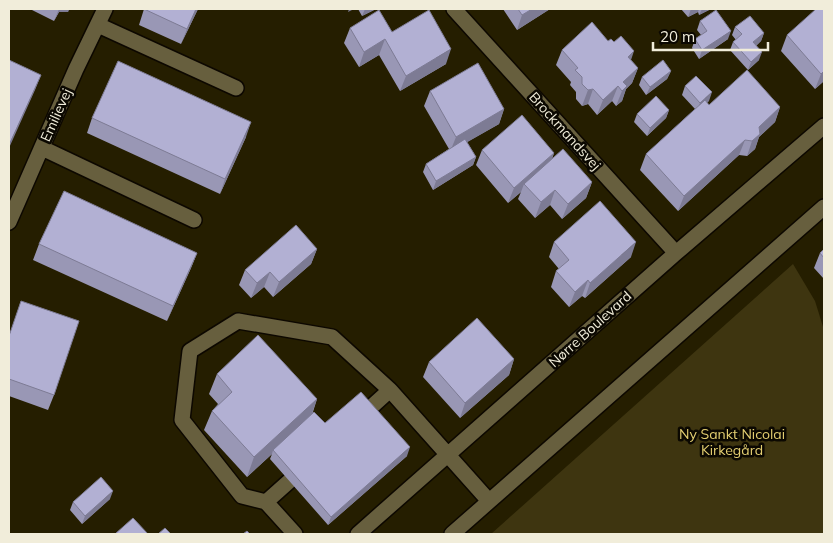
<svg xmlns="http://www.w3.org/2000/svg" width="833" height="543" viewBox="0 0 833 543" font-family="Mulish,sans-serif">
<rect width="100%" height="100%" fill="#251e00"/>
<path fill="#3e3510" d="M793,264L815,301L824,330V534H491Z"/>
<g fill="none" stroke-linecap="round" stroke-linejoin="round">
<g stroke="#0d0800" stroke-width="18">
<path id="minor" d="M454,9L676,253
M98,25L236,88
M42,148L194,220
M9,222L76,69L105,9
M358,419L390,390L489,501
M266,502L242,496L182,420L190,351L238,321L332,337L390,390
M295,534L266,502L304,468
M358,534L676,253L824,126
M452,534L824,207"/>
</g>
<use href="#minor" stroke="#675f3e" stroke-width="15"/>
</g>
<path fill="#9997b5" d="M30,9H69L68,12H59L54,21Z
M144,9H198L181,44L139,25Z
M358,9H376L362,16Z
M503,9H550L517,30Z
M681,9H711L699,15L698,12L688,17Z
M824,9V81L815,89L781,51L787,35Z
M700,21L728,39L699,59L692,48L695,39L701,35L697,30Z
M735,27L764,33L761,41L756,46L759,60L748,70L730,50L733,42L736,40L732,35Z
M350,28L392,32L446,64L400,91L379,55L359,67L344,43Z
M608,41L631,60L638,68L632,83L626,89L622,101L616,106L612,101L597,115L588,104L582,106L576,99V92L570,85L571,82L556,65L562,50Z
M671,71L667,79L646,95L639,85L642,77Z
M685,86L709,101L707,102L709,105L780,107L775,122L759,137L755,149L747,156L739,155L678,211L640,170L646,154L695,109L682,95Z
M430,91L504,109L499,124L467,142L476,157L473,165L433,190L423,172L426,164L449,149L424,106Z
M669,110L666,118L647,136L634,122L637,114Z
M92,118L246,137L220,194L87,133Z
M482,150L554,153L552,159L592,182L586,198L562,219L550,205L535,218L518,199L521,192L508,203L476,165Z
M554,242L631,257L585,298L582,296L569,307L551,287L556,271L559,269L549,257Z
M39,244L197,253L191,268L167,321L33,260Z
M317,249L311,264L273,297L264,287L251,298L239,285L245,270Z
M824,249V279L814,268L820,253Z
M9,335L54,395L48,410L9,396Z
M514,359L509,375L460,418L423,377L429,362Z
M217,374L317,399L312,415L325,423L407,456L328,525L270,459L272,454L247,477L204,430L212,411L218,404L209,394Z
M110,499L82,524L70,510L73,502Z"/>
<path fill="#7d7b94" d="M59,9H69L68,12H59L54,21Z
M196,9H198L181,44L187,29Z
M349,9H354L348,12Z
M365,9H376L362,16Z
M532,9H550L517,30L522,15Z
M691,9H699L698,12L688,17Z
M702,9H711L699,15Z
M731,31L728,39L699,59L702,50Z
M764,33L761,41L750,51L753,42Z
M385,39L379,55L359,67L364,52Z
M451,49L446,64L400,91L406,76Z
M634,51L629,66L628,57Z
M762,52L759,60L748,70L751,62Z
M638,68L632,83L626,89L622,101L616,106L622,91L623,82Z
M671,71L667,79L646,95L650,87Z
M824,71V81L815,89L821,74Z
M41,75L35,90L9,148V145Z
M618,86L612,101L597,115L603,100Z
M593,89L588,104L582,106L588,90Z
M712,92L709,101L697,111L700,103Z
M780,107L775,122L759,137L755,149L747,156L752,141L759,127Z
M504,109L499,124L450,152L456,137Z
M669,110L666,118L647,136L650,128Z
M251,122L246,137L220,194L225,179Z
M745,140L739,155L678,211L684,196Z
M554,153L548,169L524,184L521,192L508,203L514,188Z
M476,157L473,165L433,190L436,181Z
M592,182L586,198L562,219L568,204Z
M555,190L550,205L535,218L541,202Z
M636,242L631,257L585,298L590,283Z
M317,249L311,264L273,297L279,282Z
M197,253L191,268L167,321L173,306Z
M270,272L264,287L251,298L257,283Z
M588,280L582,296L569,307L575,292Z
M514,359L509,375L460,418L465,403Z
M317,399L310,419L273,450L272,454L247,477L254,457Z
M410,447L407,456L328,525L331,517Z
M113,491L110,499L82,524L85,516Z"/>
<path fill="#b2b0d3" stroke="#7d7b94" d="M144,9H196L187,29Z
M518,9H532L522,15Z
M816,9H824V71L821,74L787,35Z
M379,10L392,32L429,10L451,49L406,76L385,39L364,52L350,28Z
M716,10L731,31L702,50L695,39L707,31L700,21Z
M750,16L764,33L753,42L762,52L751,62L733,42L742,34L735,27Z
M592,22L608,41L611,39L614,42L621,36L634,51L628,57L638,68L623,82L627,86L622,91L618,86L603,100L593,89L588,90L582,84V77L575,70L578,68L562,50Z
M9,60L41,75L9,145Z
M663,60L671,71L650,87L642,77Z
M118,61L251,122L225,179L92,118Z
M478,63L504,109L456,137L430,91Z
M747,70L780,107L759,127L760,134L752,141L745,140L684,196L646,154L705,100L709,105Z
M696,76L712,92L700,103L685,86Z
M656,96L669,110L650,128L637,114Z
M522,115L554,153L514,188L482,150Z
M465,139L476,157L436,181L426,164Z
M563,149L592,182L568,204L555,190L541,202L524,184Z
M64,191L197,253L173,306L39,244Z
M600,201L636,242L590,283L588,280L575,292L556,271L569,260L554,242Z
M296,225L317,249L279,282L270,272L257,283L245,270Z
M824,249V258L820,253Z
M21,301L79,321L54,395L9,379V336Z
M477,318L514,359L465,403L429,362Z
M258,335L317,399L254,457L212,411L232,392L217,374Z
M361,392L410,447L331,517L273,450L314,412L325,423Z
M101,477L113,491L85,516L73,502Z
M133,518L148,534H115Z
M165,528L171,534H158Z
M247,531L250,534H243Z"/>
<g text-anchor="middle" stroke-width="5" stroke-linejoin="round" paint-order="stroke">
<g font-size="14" fill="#f1edda" stroke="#0b0801">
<text transform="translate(56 115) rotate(-66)" y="5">Emilievej</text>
<text transform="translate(565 131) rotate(48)" y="5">Brockmandsvej</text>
<text transform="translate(590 329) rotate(-42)" y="5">Nørre Boulevard</text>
</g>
<g font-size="14" fill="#e4cf71" stroke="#0b0801">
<text x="732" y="439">Ny Sankt Nicolai<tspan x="732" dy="16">Kirkegård</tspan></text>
</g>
</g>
<rect width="833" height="543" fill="none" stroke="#f1edda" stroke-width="20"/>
<path d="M653 42v8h115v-8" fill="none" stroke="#f1edda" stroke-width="2.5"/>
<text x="660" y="42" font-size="15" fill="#f1edda" stroke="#0b0801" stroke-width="4" paint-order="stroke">20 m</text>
</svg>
